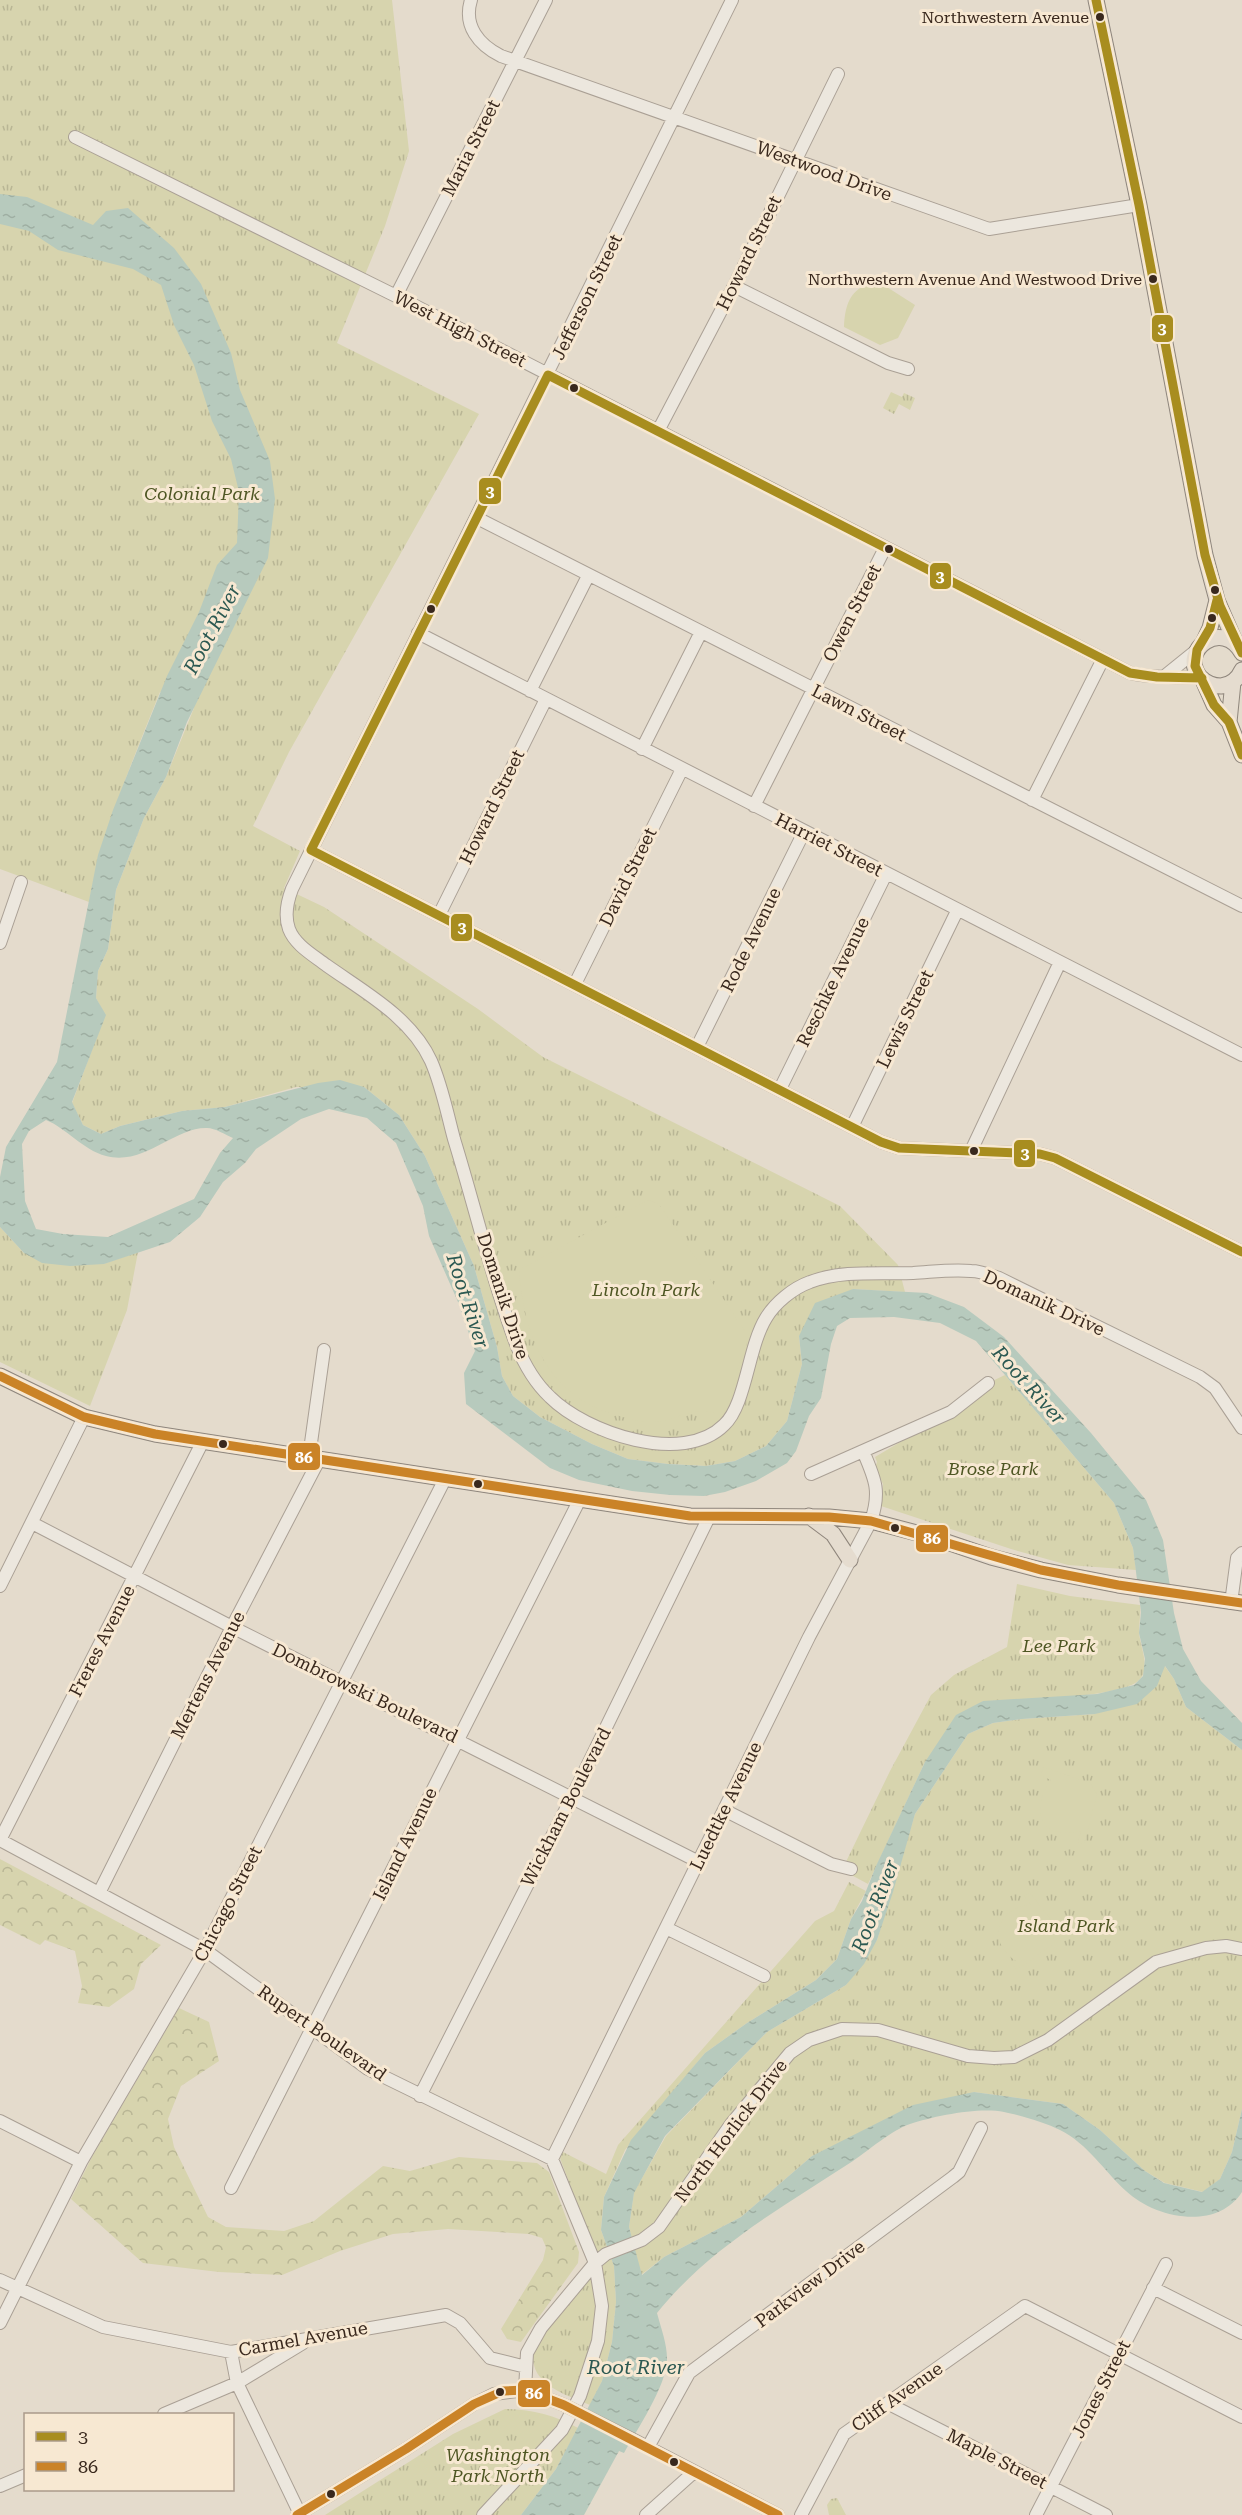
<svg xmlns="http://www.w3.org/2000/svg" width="1242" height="2515" viewBox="0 0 1242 2515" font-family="'Roboto Serif',serif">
<defs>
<pattern id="forest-crowns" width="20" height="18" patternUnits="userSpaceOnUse" patternTransform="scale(1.5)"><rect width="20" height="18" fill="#d7d4ae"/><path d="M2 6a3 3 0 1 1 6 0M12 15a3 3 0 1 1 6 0" fill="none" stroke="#b9b695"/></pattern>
<pattern id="park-tufts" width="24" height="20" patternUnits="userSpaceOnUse" patternTransform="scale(1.5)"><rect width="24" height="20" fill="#d7d4ae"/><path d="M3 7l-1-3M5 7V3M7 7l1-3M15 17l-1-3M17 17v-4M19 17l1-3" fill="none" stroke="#b9b695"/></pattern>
<pattern id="water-ripples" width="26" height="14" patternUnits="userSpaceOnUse" patternTransform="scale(1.5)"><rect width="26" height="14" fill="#b7cabd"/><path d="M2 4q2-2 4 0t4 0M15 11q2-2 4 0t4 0" fill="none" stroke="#9eaea2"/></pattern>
</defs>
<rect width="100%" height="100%" fill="#e4dbcc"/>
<path fill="url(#forest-crowns)" d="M0,1859L161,1945L141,1964L134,1989L109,2007L78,2003L82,1986L75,1951L45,1940L40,1945L0,1925Z
M179,2008L209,2022L219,2061L181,2086L168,2119L174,2147L208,2217L226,2227L284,2231L314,2221L383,2166L410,2171L459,2157L537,2163L549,2172L579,2252L578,2263L521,2342L507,2339L501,2329L543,2260L546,2247L542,2238L529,2234L448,2229L393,2234L340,2251L282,2275L219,2272L143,2263L71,2199L93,2155Z"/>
<path fill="url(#park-tufts)" d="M0,0H392L409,151L385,226L337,343L479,414L289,752L253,826L300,851L284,888L324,907L478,1009L543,1057L840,1206L898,1265L905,1292L853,1289L799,1336L802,1364L787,1421L766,1446L735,1461L706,1466L668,1464L628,1459L592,1444L540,1417L513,1396L502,1376L497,1347L474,1266L425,1156L399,1115L364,1087H296L225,1107L182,1111L120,1126L101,1134L83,1125L72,1103L105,1015L96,998L98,971L108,949L116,890L144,818L166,777L194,708L160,692C132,762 104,827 89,902L0,869Z
M891,392L902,397L904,393L915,398L910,410L899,404L894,414L883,408Z
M0,1227L24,1253L103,1264L138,1252L127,1310L90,1406L0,1362Z
M1005,1375L1114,1503L1133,1548L1136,1570L1068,1565L1011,1549L881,1506L883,1484L875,1468L877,1462L875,1457L951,1412L988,1383Z
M1017,1584L1070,1596L1140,1605C1141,1614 1139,1623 1139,1632C1140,1647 1150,1665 1141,1678C1127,1699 1011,1700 983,1701L925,1762L868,1884L842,1870L890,1771L931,1695L954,1675L1007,1647Z
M1164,1665L1174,1679L1186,1707L1242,1750V2109L1232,2152L1220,2179L1203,2192L1165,2183L1145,2171L1100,2130L1063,2104L974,2092L812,2156L741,2217L664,2257L641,2275L629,2227L634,2192L666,2136L767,2032L846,1985L877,1940L915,1814L968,1734L993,1723L1022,1719L1095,1714Z
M849,1882L866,1891L851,1919L837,1959L816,1980L747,2023L705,2053L625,2150L604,2197L601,2230L614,2266L616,2302L612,2342L602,2381L590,2405C574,2398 553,2392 541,2378C536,2373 533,2365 533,2357C535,2338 584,2286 598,2268L589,2236L560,2158L561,2151L606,2174L618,2145L815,1921L834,1911Z
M505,2409C531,2409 554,2415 578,2428L556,2469L521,2515H325L453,2434Z
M837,2498L846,2515H829L827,2505L831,2499Z"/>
<path fill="#d7d4ae" d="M879,282L915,305L898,338L880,345L844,327C845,302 852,285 879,282Z
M648,1200L659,1204L749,1337L738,1368L731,1396L722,1416C693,1402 677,1423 647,1422C637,1421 626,1418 616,1415C548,1396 524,1336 519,1270Z
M1043,1767L1090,1783L1097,1794L1084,1844L1078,1842L1081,1831C1041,1841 1029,1810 1051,1780L1041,1776Z
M1030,1893L1056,1926L1054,1943L1017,1970L1013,1965L1016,1961C986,1942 997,1907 1031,1905L1024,1896Z"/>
<path fill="url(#water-ripples)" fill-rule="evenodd" d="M0,194L27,197L93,225L106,211L128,208L174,248L201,284L231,353L240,390L270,461L275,499L268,558L187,722L166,777L144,818L116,890L108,949L98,971L96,998L106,1015L72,1102L83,1125L101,1134L120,1126L182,1111L225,1107L318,1083L340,1080L364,1087L399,1115L425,1156L474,1266L497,1347L502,1376L513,1396L540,1417L592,1444L628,1459L668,1464L706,1466L735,1461L766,1446L787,1421L802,1364L799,1336L815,1303L853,1289L927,1293L964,1307L1004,1337L1091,1433L1146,1500L1163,1540L1174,1613L1183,1649L1201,1681L1242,1723V1750L1186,1707L1174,1679L1165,1666L1157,1686L1137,1704L1095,1714L1022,1719L993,1723L968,1734L915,1814L893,1892L877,1940L864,1964L846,1985L767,2032L665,2136L634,2193L629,2227L642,2275L664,2257L741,2217L812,2156L913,2105L974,2092L1063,2104L1100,2130L1145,2171L1164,2183L1202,2192L1220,2179L1232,2152L1242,2109V2192C1217,2231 1156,2219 1126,2191C1104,2171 1088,2144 1060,2130C1046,2123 1019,2115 1004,2112C978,2107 935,2116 910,2124C892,2130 869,2150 853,2161C784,2206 709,2248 657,2313C661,2328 667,2344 667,2359C668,2383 636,2432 624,2453L619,2451L584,2515H521L556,2469L602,2381L612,2342L616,2302L614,2266L601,2230L604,2197L631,2140L705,2053L747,2023L816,1980L837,1959L851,1919L862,1901L876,1866L925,1762L956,1715L983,1701L1097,1694L1134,1685L1143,1676L1145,1659L1139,1633L1141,1612L1133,1548L1114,1503L976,1341L940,1323L894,1317L850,1318L837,1326L831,1344L821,1398L809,1416L796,1451L787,1463L756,1481L725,1492L704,1496L670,1495L632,1491L579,1480L550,1468L466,1404L464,1373L475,1351L458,1302L429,1236L423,1206L396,1143L367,1118L329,1109L301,1119L256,1149L245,1163L223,1182L200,1217L170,1242L104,1264L70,1266L42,1263L24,1253L0,1227V1177L6,1147L57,1062L98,855L113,810L167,676L199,612L217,565L237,543L239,492L231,459L212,421L194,365L174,325L161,285L133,269L58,250L29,231L0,224ZM46,1120C66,1128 83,1150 106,1156C145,1166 174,1127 207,1128C215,1128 226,1135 233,1138L220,1153L194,1199L108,1237L63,1234L36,1229L25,1201L22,1144L29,1131Z"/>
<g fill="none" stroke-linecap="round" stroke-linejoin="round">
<g stroke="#aaa095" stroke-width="14">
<path id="minor" d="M471,0C463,26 479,45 501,56L989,229L1139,205
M732,0L292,889C287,902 284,915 289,929C295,945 313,955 326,965C364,992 411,1017 431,1061C442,1086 447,1113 454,1139C475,1207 491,1277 516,1344C524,1364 534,1382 550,1397C586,1433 683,1466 724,1425C746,1405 748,1347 766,1318C775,1303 793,1288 810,1282C841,1270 880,1274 913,1273C932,1272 952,1269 971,1271C981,1271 990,1275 999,1278L1200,1377L1215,1388L1242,1428
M75,137L396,296L1130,673C1154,679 1177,676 1202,678
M734,286L888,363L908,369
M396,296L546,0
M658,431L734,286L838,74
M477,518L1242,906
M418,633L1242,1055
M1166,675L1197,650
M530,691L588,576
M642,749L701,632
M1032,800L1103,659
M754,806L885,548
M311,850L881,1142L899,1148L1040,1154L1055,1158L1242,1252
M439,915L546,699
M0,943L21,882
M575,984L682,769
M697,1047L804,832
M780,1089L886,874
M852,1127L957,911
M971,1151L1060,962
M309,1457L324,1350
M811,1474L951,1412L988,1383
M32,1523L232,1627L699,1862
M0,1586L84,1417
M1231,1603L1237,1558L1242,1553
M724,1810L831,1864L851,1869
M0,1840L205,1950L368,2069L552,2159L595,2263L602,2306L598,2341L580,2396L562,2430L483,2515
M0,1840L203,1441
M99,1893L232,1627L320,1458
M666,1928L764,1976
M420,2096L572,1797L709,1517
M0,2121L81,2162
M552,2159L809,1637L871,1521C881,1491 875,1479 863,1451
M231,2188L579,1501
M0,2280L103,2327L231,2352L446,2315L460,2323L490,2358L526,2367
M1153,2288L1242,2333
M0,2323L81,2162L205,1950L445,1479
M231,2352L237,2383L300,2514
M525,2390L527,2353L541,2328L595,2263L606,2254L642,2240L659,2227L731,2124L790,2053L809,2040L842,2029L878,2030L968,2056L994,2058L1014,2057L1048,2040L1156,1962L1206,1948L1226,1946L1242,1949
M889,2404L1106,2515
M164,2414L237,2383L303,2343
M632,2439L778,2515
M648,2447L689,2373L953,2177L959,2172L981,2128
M0,2486L26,2475
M297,2515L406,2449L474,2404L494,2394L525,2390L564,2405
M646,2515L694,2472
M801,2515L844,2434L1025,2306L1242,2417
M1036,2515L1166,2264"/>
</g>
<g stroke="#8f867c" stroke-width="17">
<path id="major" d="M1096,0L1139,205L1205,555L1217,600L1236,644
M1203,643L1210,628L1217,600
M1242,653C1223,618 1178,650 1200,677C1206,683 1213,686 1221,686C1231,685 1238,679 1242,670
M1203,680L1214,705L1229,722L1242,755
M1229,722L1233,682
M0,1376L84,1417L155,1434L690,1516L829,1517L871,1521L932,1537L991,1557L1041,1570L1118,1585L1242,1603
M809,1516L833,1534L850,1560"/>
</g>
<use href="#minor" stroke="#ece7de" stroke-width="12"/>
<use href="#major" stroke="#e5dccf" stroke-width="15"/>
<g stroke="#aaa095" stroke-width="14" stroke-linecap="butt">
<path id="minor-bridge" d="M564,2405L632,2439"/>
</g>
<use href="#minor-bridge" stroke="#ece7de" stroke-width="12"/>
<g stroke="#f7e8d2" stroke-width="14">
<path id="bus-1" d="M1096,0L1139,205L1205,555L1220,606L1242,653
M1217,600L1210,628L1197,650L1195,666L1214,705L1229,722L1242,755
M1202,678L1157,677L1130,673L548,375L311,850L881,1142L899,1148L1040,1154L1055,1158L1242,1252"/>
</g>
<g stroke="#f7e8d2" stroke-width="14">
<path id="bus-2" d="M0,1376L84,1417L155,1434L690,1516L829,1517L871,1521L1041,1570L1118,1585L1242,1603
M297,2515L406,2449L474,2404L503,2391L525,2390L564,2405L778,2515"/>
</g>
<use href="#bus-1" stroke="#a88d1f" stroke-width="9"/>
<use href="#bus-2" stroke="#ca8327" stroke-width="9"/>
</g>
<g fill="#39281d" stroke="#f7e8d2" stroke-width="2">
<circle cx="1100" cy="17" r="5"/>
<circle cx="1153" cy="279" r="5"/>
<circle cx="574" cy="388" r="5"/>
<circle cx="889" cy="549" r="5"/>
<circle cx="1215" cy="590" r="5"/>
<circle cx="431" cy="609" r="5"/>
<circle cx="1212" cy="618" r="5"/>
<circle cx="974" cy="1151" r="5"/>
<circle cx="223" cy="1444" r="5"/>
<circle cx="478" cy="1484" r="5"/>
<circle cx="895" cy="1528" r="5"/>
<circle cx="500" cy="2392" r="5"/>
<circle cx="674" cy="2462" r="5"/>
<circle cx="331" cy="2494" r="5"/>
</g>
<g text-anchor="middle" stroke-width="6" stroke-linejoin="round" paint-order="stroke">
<g font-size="16" fill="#39281d" stroke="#f7e8d2" text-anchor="end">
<text x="1089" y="23">Northwestern Avenue</text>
<text x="1142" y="285">Northwestern Avenue And Westwood Drive</text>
</g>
<g font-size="18" fill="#39281d" stroke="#f7e8d2">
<text transform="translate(471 148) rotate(-63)" y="6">Maria Street</text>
<text transform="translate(824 171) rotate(20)" y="6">Westwood Drive</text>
<text transform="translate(749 253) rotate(-64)" y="6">Howard Street</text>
<text transform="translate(587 297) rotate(-64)" y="6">Jefferson Street</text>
<text transform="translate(460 329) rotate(27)" y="6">West High Street</text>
<text transform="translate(852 613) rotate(-63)" y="6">Owen Street</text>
<text transform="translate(859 713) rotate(27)" y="6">Lawn Street</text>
<text transform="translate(492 807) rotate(-64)" y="6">Howard Street</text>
<text transform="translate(829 845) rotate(27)" y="6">Harriet Street</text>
<text transform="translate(628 877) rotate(-64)" y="6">David Street</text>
<text transform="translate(751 940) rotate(-64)" y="6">Rode Avenue</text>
<text transform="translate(833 982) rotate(-64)" y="6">Reschke Avenue</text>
<text transform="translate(905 1019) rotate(-64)" y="6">Lewis Street</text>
<text transform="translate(503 1296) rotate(72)" y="6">Domanik Drive</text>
<text transform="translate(1044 1303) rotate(25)" y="6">Domanik Drive</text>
<text transform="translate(102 1641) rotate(-63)" y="6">Freres Avenue</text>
<text transform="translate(208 1675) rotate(-63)" y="6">Mertens Avenue</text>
<text transform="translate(365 1693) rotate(26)" y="6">Dombrowski Boulevard</text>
<text transform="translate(726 1806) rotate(-64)" y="6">Luedtke Avenue</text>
<text transform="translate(566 1807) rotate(-63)" y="6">Wickham Boulevard</text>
<text transform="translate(405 1844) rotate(-64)" y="6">Island Avenue</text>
<text transform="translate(228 1904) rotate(-63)" y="6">Chicago Street</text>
<text transform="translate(322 2033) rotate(35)" y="6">Rupert Boulevard</text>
<text transform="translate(731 2131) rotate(-53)" y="6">North Horlick Drive</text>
<text transform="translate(810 2284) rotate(-37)" y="6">Parkview Drive</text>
<text transform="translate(303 2339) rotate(-10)" y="6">Carmel Avenue</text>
<text transform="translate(1101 2389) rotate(-63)" y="6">Jones Street</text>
<text transform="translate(897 2397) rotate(-35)" y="6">Cliff Avenue</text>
<text transform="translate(997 2459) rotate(27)" y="6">Maple Street</text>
</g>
<g font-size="18" font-style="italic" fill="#4e5623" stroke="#f7e8d2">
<text x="202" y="500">Colonial Park</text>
<text x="646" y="1296">Lincoln Park</text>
<text x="993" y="1475">Brose Park</text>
<text x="1059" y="1652">Lee Park</text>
<text x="1066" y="1932">Island Park</text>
<text x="498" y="2461">Washington<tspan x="498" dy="21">Park North</tspan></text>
</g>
<g font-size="20" font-style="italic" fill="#2c5952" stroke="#f7e8d2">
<text transform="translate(212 629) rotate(-62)" y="7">Root River</text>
<text transform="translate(468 1301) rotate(72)" y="7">Root River</text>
<text transform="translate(1029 1385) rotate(48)" y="7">Root River</text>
<text transform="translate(875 1906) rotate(-69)" y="7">Root River</text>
<text x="636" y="2374">Root River</text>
</g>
</g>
<g stroke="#f7e8d2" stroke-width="2">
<rect x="1151" y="314" width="23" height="29" rx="6" fill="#a88d1f"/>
<rect x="478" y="477" width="24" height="28" rx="6" fill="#a88d1f"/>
<rect x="929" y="562" width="23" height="28" rx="6" fill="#a88d1f"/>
<rect x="450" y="913" width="23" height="29" rx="6" fill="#a88d1f"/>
<rect x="1013" y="1139" width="23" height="29" rx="6" fill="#a88d1f"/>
<rect x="287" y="1442" width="34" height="29" rx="6" fill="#ca8327"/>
<rect x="915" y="1524" width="34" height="29" rx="6" fill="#ca8327"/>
<rect x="517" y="2379" width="34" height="29" rx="6" fill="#ca8327"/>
</g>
<g font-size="16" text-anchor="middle" font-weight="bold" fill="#fff">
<text x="1162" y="334">3</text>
<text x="490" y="497">3</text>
<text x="940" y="582">3</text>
<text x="462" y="933">3</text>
<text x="1025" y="1159">3</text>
<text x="304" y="1463">86</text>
<text x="932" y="1544">86</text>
<text x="534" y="2399">86</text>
</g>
<rect x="24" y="2413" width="210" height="78" fill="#f7e8d2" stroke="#ab9b8a" stroke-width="1.5"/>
<rect x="36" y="2432" width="30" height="9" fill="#a88d1f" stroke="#ab9b8a" stroke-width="1.5"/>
<text x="78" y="2443" font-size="18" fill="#39281d">3</text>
<rect x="36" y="2462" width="30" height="9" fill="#ca8327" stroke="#ab9b8a" stroke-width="1.5"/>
<text x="78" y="2473" font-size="18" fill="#39281d">86</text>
</svg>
